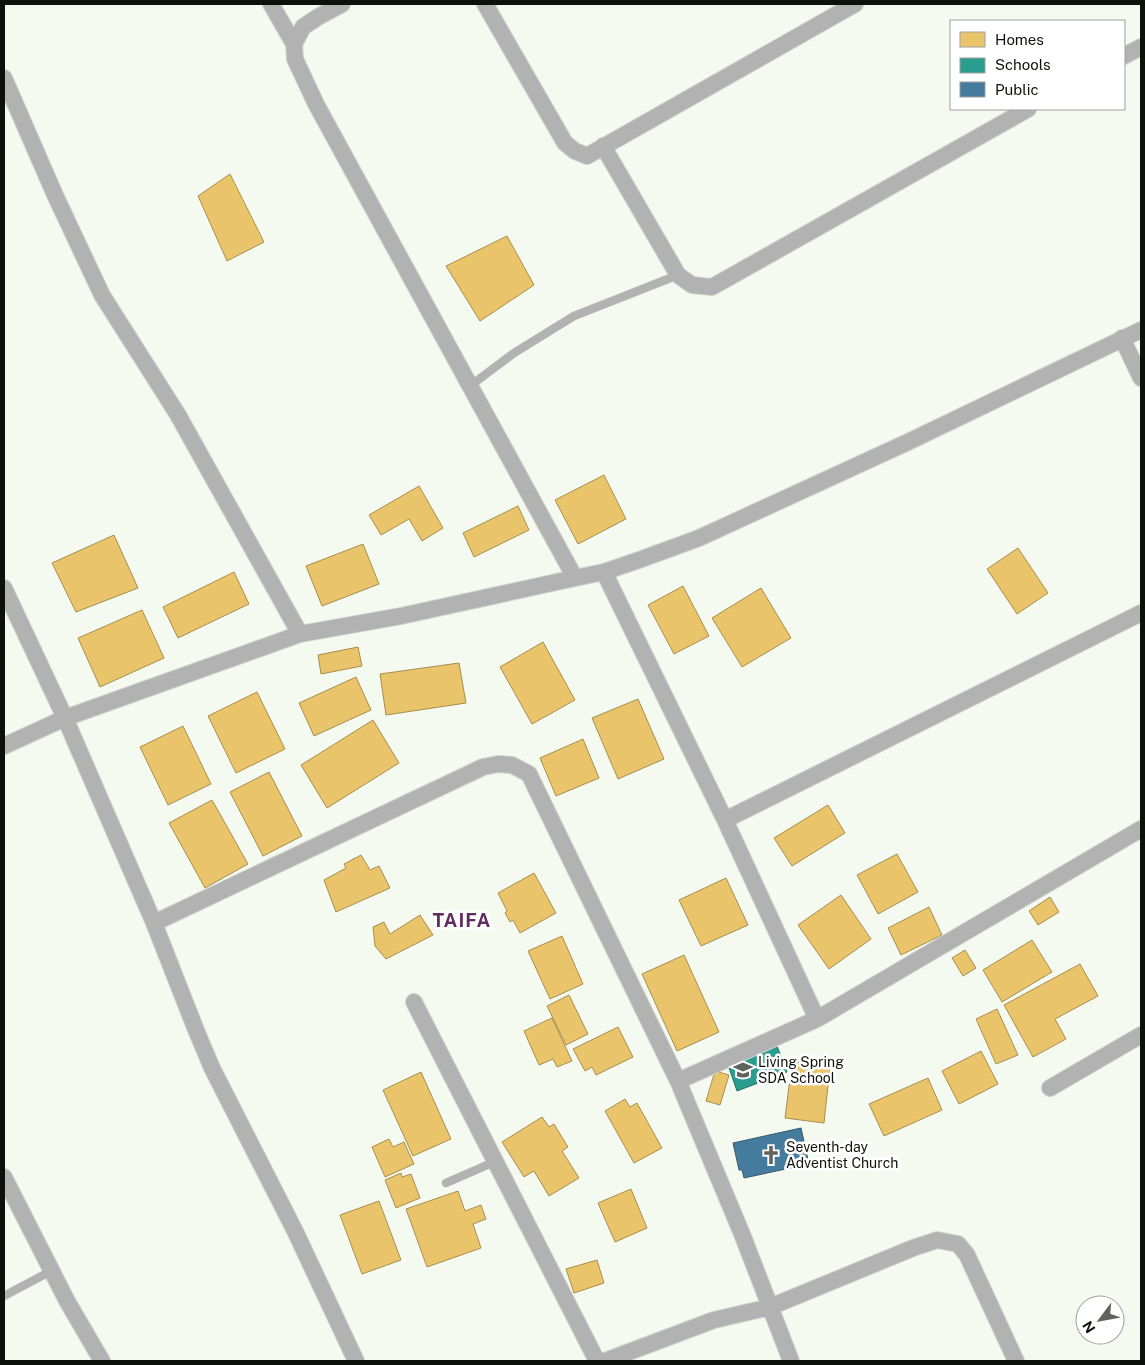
<svg xmlns="http://www.w3.org/2000/svg" width="1145" height="1365" viewBox="0 0 1145 1365" font-family="'Public Sans',sans-serif">
<rect width="100%" height="100%" fill="#f5faf0"/>
<path fill="#e9c46a" stroke="#a78e4e" d="M230,174L264,242L227,261L198,196Z
M507,236L534,285L480,321L446,266Z
M604,475L626,519L578,544L555,500Z
M419,486L443,528L422,541L409,519L381,535L369,515Z
M518,506L529,530L474,557L463,533Z
M114,535L138,588L76,612L52,563Z
M363,544L379,584L322,606L306,566Z
M1018,548L1048,593L1017,614L987,569Z
M234,572L249,604L178,638L163,607Z
M683,586L709,636L674,654L648,605Z
M761,588L791,638L742,667L712,618Z
M142,610L164,658L100,687L78,638Z
M543,642L575,700L532,724L500,667Z
M358,647L362,666L321,674L318,655Z
M459,663L466,703L386,715L380,674Z
M356,677L371,710L314,736L299,703Z
M257,692L285,749L236,773L208,716Z
M638,699L664,759L618,779L592,718Z
M373,720L399,763L327,808L301,765Z
M183,726L211,784L168,805L140,747Z
M583,739L599,778L556,796L540,758Z
M269,772L302,836L263,856L230,792Z
M212,800L248,864L205,888L169,823Z
M828,805L845,833L792,866L774,838Z
M897,854L918,892L878,914L857,875Z
M361,855L370,870L379,866L390,888L336,912L324,880L346,868L344,864Z
M534,873L556,913L520,933L513,920L510,922L505,913L507,911L498,893Z
M726,878L748,925L701,946L679,900Z
M841,895L871,939L829,969L798,925Z
M1050,897L1059,912L1038,925L1029,911Z
M929,907L942,935L901,955L888,928Z
M420,915L433,935L386,959L375,946L373,927L384,922L390,934Z
M562,936L583,984L550,999L528,951Z
M1032,940L1052,972L1002,1002L983,970Z
M965,950L976,968L963,976L952,958Z
M684,955L719,1032L677,1051L642,974Z
M1080,964L1098,996L1055,1019L1066,1039L1033,1057L1004,1005Z
M569,995L588,1034L566,1045L547,1006Z
M997,1009L1018,1055L996,1064L976,1019Z
M552,1018L572,1061L557,1067L553,1059L539,1065L524,1031Z
M618,1027L633,1057L596,1075L592,1067L585,1071L573,1049Z
M981,1051L998,1084L959,1104L942,1071Z
M792,1062L830,1067L824,1123L785,1118Z
M715,1071L729,1075L720,1105L706,1101Z
M421,1072L451,1139L413,1156L383,1090Z
M928,1078L942,1110L884,1136L869,1104Z
M625,1099L630,1107L637,1103L662,1148L634,1163L605,1111Z
M542,1117L549,1127L554,1124L568,1147L562,1151L579,1178L549,1196L534,1171L524,1177L502,1142Z
M389,1139L393,1147L404,1142L414,1164L385,1177L372,1147Z
M401,1173L402,1177L411,1174L420,1198L396,1208L385,1180Z
M631,1189L647,1228L615,1242L598,1203Z
M458,1191L465,1211L481,1205L486,1219L473,1224L481,1248L427,1267L406,1209Z
M379,1201L401,1260L362,1274L340,1215Z
M597,1260L604,1283L574,1293L566,1269Z"/>
<path fill="#2a9d8f" stroke="#227367" d="M777,1046L787,1072L737,1091L728,1065Z"/>
<path fill="#457b9d" stroke="#345b71" d="M801,1128L809,1164L744,1178L742,1170H739L733,1143Z"/>
<g fill="none" stroke-linecap="round" stroke-linejoin="round">
<g stroke="#d0d4cc" stroke-width="9">
<path id="lane" d="M470,386L514,353L574,316L678,275
M446,1183L494,1162
M4,1296L51,1271"/>
</g>
<g stroke="#d0d4cc" stroke-width="18">
<path id="street" d="M271,4L294,44
M342,4L318,17L303,27L294,44L295,59L316,104L575,578
M485,4L565,143L575,151L587,156L855,4
M1124,56L1141,47
M4,78L55,195L102,295L178,415L300,634
M603,146L678,275L692,285L712,287L1028,109
M1122,338L1141,378
M604,572L725,820L817,1019
M4,588L65,718L154,923L196,1030L212,1068L295,1231L356,1361
M4,746L65,718L300,634L401,616L575,578L604,572L639,560L699,538L908,442L1141,330
M725,820L1141,613
M154,923L483,767L498,764L512,765L529,774L678,1081L742,1234L791,1361
M414,1002L597,1361
M678,1081L817,1019L1141,829
M1050,1088L1141,1035
M4,1177L67,1301L102,1361
M605,1361L714,1320L770,1307L913,1248L937,1240L958,1244L967,1255L1016,1361"/>
</g>
<use href="#lane" stroke="#b3b2b2" stroke-width="8"/>
<use href="#street" stroke="#b3b2b2" stroke-width="16"/>
</g>
<defs>
<g id="school-bare" transform="scale(1.5)"><path d="M0-5L7-2L0 1L-7-2ZM-4 1L0 2.5L4 1V4Q0 6-4 4Z" fill="#5f635b" stroke="#fff" stroke-width="2.5" paint-order="stroke"/></g>
<g id="church-bare" transform="scale(1.5)"><path d="M-1.2-6h2.4v3.5h3.3v2.4h-3.3V6h-2.4V-.1h-3.3v-2.4h3.3Z" fill="#5f635b" stroke="#fff" stroke-width="2.5" paint-order="stroke"/></g>
</defs>
<g fill-rule="evenodd">
<use href="#school-bare" x="743" y="1070"/>
<use href="#church-bare" x="771" y="1155"/>
</g>
<g text-anchor="middle" stroke-width="5" stroke-linejoin="round" paint-order="stroke">
<g font-size="14" fill="#0e110b" stroke="#fff" text-anchor="start">
<text x="758" y="1067">Living Spring<tspan x="758" dy="16">SDA School</tspan></text>
<text x="786" y="1152">Seventh-day<tspan x="786" dy="16">Adventist Church</tspan></text>
</g>
<g font-size="19" font-weight="bold" letter-spacing="1" fill="#5f2e5f" stroke="#fff">
<text x="462" y="927">TAIFA</text>
</g>
</g>
<rect width="1145" height="1365" fill="none" stroke="#0e110b" stroke-width="10"/>
<rect x="950" y="20" width="175" height="90" fill="#ffffff" stroke="#9fa09d"/>
<rect x="960" y="32" width="25" height="15" fill="#e9c46a" stroke="#9fa09d"/>
<text x="995" y="45" font-size="15" fill="#0e110b">Homes</text>
<rect x="960" y="58" width="25" height="15" fill="#2a9d8f" stroke="#9fa09d"/>
<text x="995" y="70" font-size="15" fill="#0e110b">Schools</text>
<rect x="960" y="82" width="25" height="15" fill="#457b9d" stroke="#9fa09d"/>
<text x="995" y="95" font-size="15" fill="#0e110b">Public</text>
<g transform="translate(1100 1320) rotate(238)"><circle r="24" fill="#ffffff" stroke="#9fa09d"/>
<path d="M0-4L9 19L0 12L-9 19Z" fill="#5f635b"/>
<text y="-8" font-size="14" font-weight="bold" text-anchor="middle" fill="#0e110b">N</text>
</g>
</svg>
